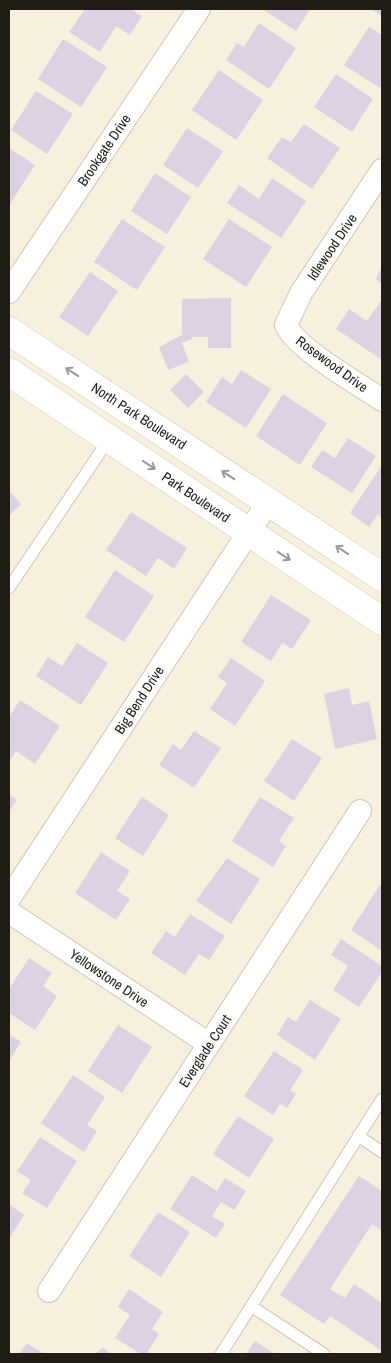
<svg xmlns="http://www.w3.org/2000/svg" width="391" height="1363" viewBox="0 0 391 1363" font-family="'Archivo Narrow',sans-serif">
<rect width="100%" height="100%" fill="#f7f0df"/>
<path fill="#ddd2e1" d="M85,9H131L142,16L130,35L116,26L100,52L69,32Z
M262,9H310L296,31Z
M371,9H382V16Z
M259,23L296,48L269,89L226,60L237,43L244,47Z
M369,27L382,35V84L380,88L344,65Z
M63,39L107,67L81,107L38,79Z
M219,70L263,100L236,140L192,110Z
M336,74L373,99L352,132L314,107Z
M36,91L73,114L47,154L11,130Z
M304,124L340,148L312,189L267,158L282,137L291,142Z
M187,128L223,151L198,188L163,165Z
M9,148L35,165L10,204L9,203Z
M155,173L191,197L167,234L131,211Z
M272,178L306,201L281,238L227,203L239,185L259,199Z
M122,219L165,247L137,290L94,262Z
M229,219L272,247L246,287L203,259Z
M382,268V284L375,279Z
M90,272L118,291L88,336L59,317Z
M231,298V348H208V337H191L192,339L182,343L189,362L168,370L159,347L182,335V299Z
M380,302L382,303V360L336,329L349,309L367,321Z
M241,370L271,389L246,428L206,402L222,377L232,384Z
M186,374L204,392L188,408L170,390Z
M283,394L327,423L300,465L256,436Z
M348,438L376,456L352,493L311,467L322,450L335,458Z
M382,465V518L378,514L369,527L350,513Z
M9,490L21,504L9,516Z
M131,512L187,548L174,569L158,558L146,576L106,550Z
M115,570L154,596L124,642L85,617Z
M271,595L311,620L292,649L282,643L271,661L241,642Z
M77,643L108,663L81,705L36,676L48,657L62,666Z
M231,658L265,681L235,726L210,709L227,683L218,677Z
M349,688L352,705L369,701L377,739L335,749L324,694Z
M20,700L60,726L35,764L16,751L9,762V717Z
M194,731L221,748L194,788L159,765L173,744L181,750Z
M292,739L322,758L294,801L264,781Z
M9,794L17,800L9,812Z
M142,797L169,815L143,856L115,838Z
M260,797L294,818L279,841L286,846L273,867L232,841Z
M101,852L130,871L117,891L130,899L116,920L75,893Z
M227,858L260,879L231,924L196,901Z
M380,885L382,886V951L351,930Z
M190,914L225,936L209,960L199,954L185,975L151,953L166,931L175,937Z
M341,939L382,966V972L359,1007L333,990L348,966L331,955Z
M29,958L52,973L43,986L57,996L35,1030L9,1013V989Z
M310,1000L341,1019L315,1060L277,1035L288,1017L296,1022Z
M118,1025L152,1047L122,1093L88,1071Z
M9,1034L21,1042L9,1061Z
M274,1051L303,1070L290,1090L296,1094L287,1108L280,1104L273,1115L244,1096Z
M73,1075L105,1097L87,1125L97,1131L84,1152L41,1123Z
M238,1116L274,1139L249,1178L213,1154Z
M40,1137L77,1161L47,1208L22,1193L31,1180L17,1171Z
M192,1175L217,1191L225,1178L246,1191L234,1210L221,1202L212,1216L225,1224L216,1238L170,1209Z
M359,1176L382,1191V1231L372,1224L330,1289L345,1298L354,1284L382,1303V1351L330,1316L324,1324L280,1295Z
M9,1204L24,1215L9,1239Z
M158,1212L190,1232L161,1277L129,1256Z
M129,1289L163,1312L152,1329L159,1334L146,1354H141L115,1338L130,1315L118,1307Z
M255,1341L275,1354H246Z
M27,1343L44,1354H19Z
M103,1347L110,1354H95Z"/>
<g fill="none" stroke-linecap="round" stroke-linejoin="round">
<g stroke="#cec7b6" stroke-width="13">
<path id="lane" d="M9,588L109,439
M358,1136L382,1152
M251,1306L324,1354
M221,1354L382,1099"/>
</g>
<g stroke="#cec7b6" stroke-width="24">
<path id="street" d="M382,170L301,293L286,325C295,348 360,385 382,400
M9,292L199,9
M9,899L269,501
M9,912L209,1044
M49,1291L360,811"/>
</g>
<g stroke="#cec7b6" stroke-width="29">
<path id="secondary" d="M9,331L382,577
M9,372L382,621"/>
</g>
<use href="#lane" stroke="#fff" stroke-width="11"/>
<use href="#street" stroke="#fff" stroke-width="22"/>
<use href="#secondary" stroke="#fff" stroke-width="28"/>
</g>
<defs><path id="oneway-shaft" d="M-6 0H5M1.5-3L5.5 0L1.5 3" fill="none" stroke-width="1.6" stroke-linecap="round" stroke-linejoin="round" transform="scale(1.25)"/></defs>
<g stroke="#9b9997">
<use href="#oneway-shaft" transform="translate(72 372) rotate(-147)"/>
<use href="#oneway-shaft" transform="translate(149 465) rotate(33)"/>
<use href="#oneway-shaft" transform="translate(228 475) rotate(-147)"/>
<use href="#oneway-shaft" transform="translate(342 550) rotate(-146)"/>
<use href="#oneway-shaft" transform="translate(284 556) rotate(34)"/>
</g>
<g text-anchor="middle" stroke-width="4" stroke-linejoin="round" paint-order="stroke">
<g font-size="14" fill="#201d17" stroke="#fff">
<text transform="translate(104 150) rotate(-56)" y="5">Brookgate Drive</text>
<text transform="translate(332 247) rotate(-56)" y="5">Idlewood Drive</text>
<text transform="translate(332 364) rotate(36)" y="5">Rosewood Drive</text>
<text transform="translate(139 416) rotate(33)" y="5">North Park Boulevard</text>
<text transform="translate(196 497) rotate(34)" y="5">Park Boulevard</text>
<text transform="translate(139 700) rotate(-57)" y="5">Big Bend Drive</text>
<text transform="translate(109 978) rotate(34)" y="5">Yellowstone Drive</text>
<text transform="translate(205 1051) rotate(-57)" y="5">Everglade Court</text>
</g>
</g>
<rect width="391" height="1363" fill="none" stroke="#201d17" stroke-width="20"/>
</svg>
